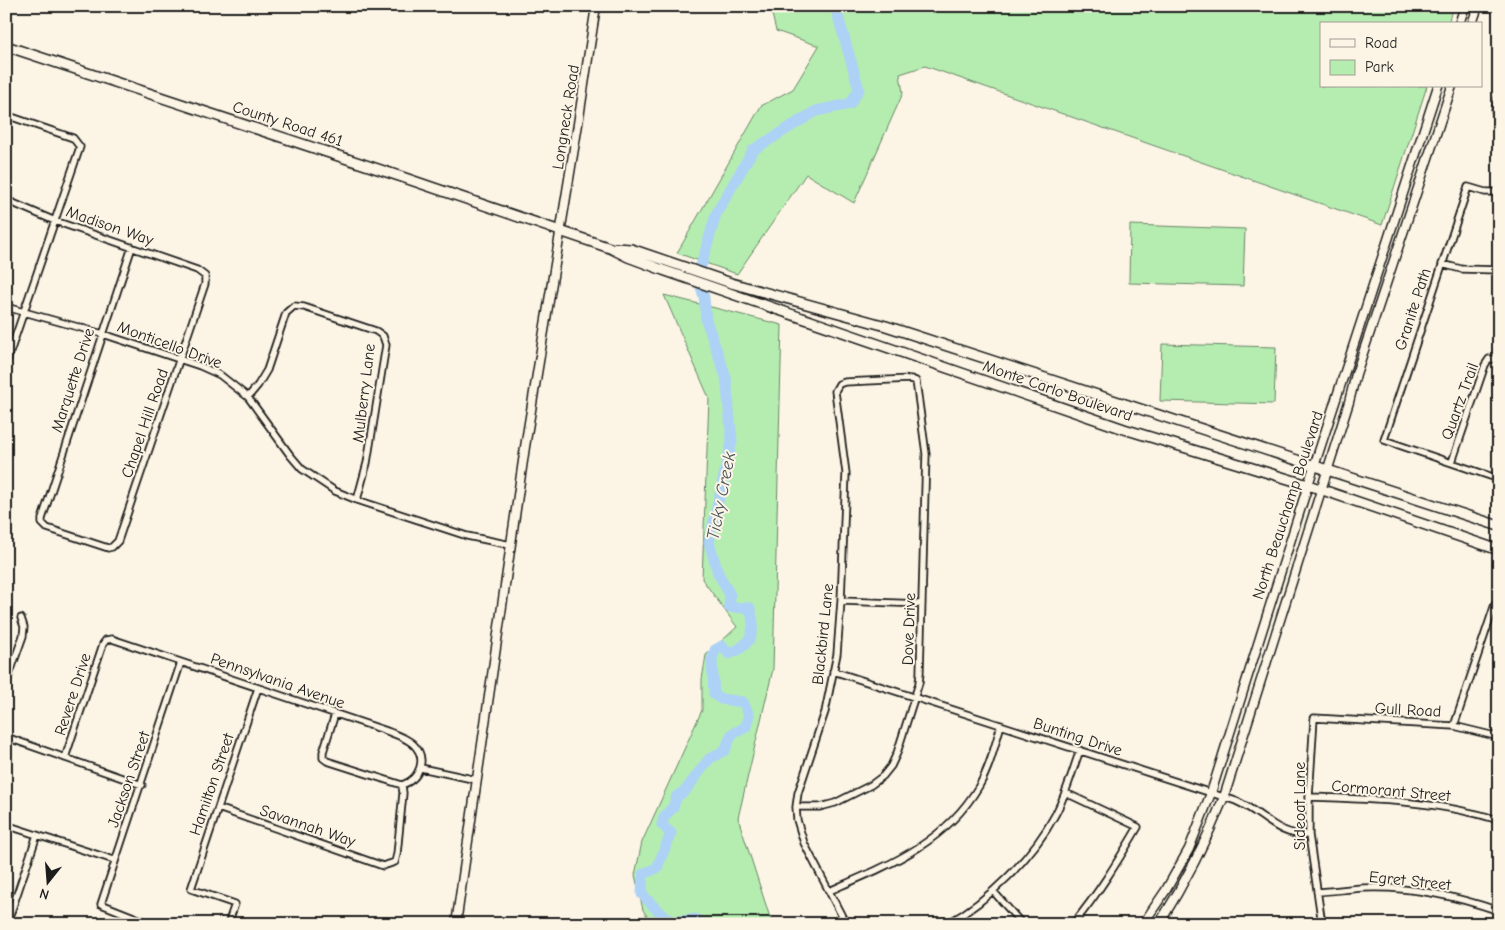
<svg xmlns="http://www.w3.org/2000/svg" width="1505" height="930" viewBox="0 0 1505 930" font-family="'Comic Neue',sans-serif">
<rect width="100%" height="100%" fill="#fcf5e5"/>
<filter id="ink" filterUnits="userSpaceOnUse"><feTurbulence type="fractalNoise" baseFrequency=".02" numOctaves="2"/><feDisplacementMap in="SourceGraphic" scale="10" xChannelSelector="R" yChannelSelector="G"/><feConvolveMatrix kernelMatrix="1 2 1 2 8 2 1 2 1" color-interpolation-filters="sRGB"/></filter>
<g filter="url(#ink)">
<path fill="#b5edb0" stroke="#688466" d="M770,6H1453L1448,24H1321V86H1427L1382,225L925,66L900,74L903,93L854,203L806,174L737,274L677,253L761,106L793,89L819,46L776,31Z
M1130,225L1245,229L1243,286L1129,283Z
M664,295L782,325L773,669L738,818L772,924H652L643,910L635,875L642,842L702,710V679L706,655L737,627L702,579L709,398Z
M1162,344L1276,347L1274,404L1160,401Z"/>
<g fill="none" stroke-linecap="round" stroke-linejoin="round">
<path stroke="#add2f6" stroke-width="11" d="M703,924L695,919L673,922L656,909L642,894L643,874L657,868L671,833L662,825L664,817L673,807L677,796L685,791L709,759L725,750L732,734L746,727L749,715L743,702L721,699L714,694L712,660L715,650L722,646L729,654C752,645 757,631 750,608L729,607L730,595L718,573L709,542L732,441L726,377L706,320L704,297L698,277L716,214L753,150L816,111L850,104L859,89L835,6"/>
<g stroke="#1c1c1c" stroke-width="9">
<path id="minor" d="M1499,94L1495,110L1496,117L1499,118
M6,115L73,138L80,147L6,364
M1499,192H1485L1468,187L1384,440L1499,479
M6,200L55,221L197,270L205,276V284L118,541L112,547L108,548L47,528L42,523V519L132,247
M1442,264L1461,269L1499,270
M6,307L103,334L200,366L220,375L248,397L290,455L302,469L335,491L357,500L467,536L511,545
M248,397L258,385L267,370L286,313L294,306L304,307L376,331L383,336L386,345L367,463L357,500
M1452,462L1485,365L1489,359H1499
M841,601L922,604
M833,671L1236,801C1264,813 1276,836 1309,835
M6,684L23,636L24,627L21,618
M1454,726L1495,604L1499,606
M6,737L142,785
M65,758L103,644L106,640L112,639L384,730C394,734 405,737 413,744C428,758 420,779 402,785L327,761L323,758V752L335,714
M421,768L477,780
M1066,793L1138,827C1118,861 1098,894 1073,924
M1309,797C1373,799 1437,801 1499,820
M796,807H820L835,803L871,785L883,776L891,766L897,753L919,683L920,673L926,454L916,381L911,379L845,382L839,384L835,391L846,473L841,601L837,654L825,712L798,793L796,807L797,820L804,843L846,924
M218,808L383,866L395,862L397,854L403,793L402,785
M6,825L114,860
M829,891C887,866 945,844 979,786C990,767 995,745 1001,725
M993,891L1022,924
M1317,892C1333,891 1348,889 1363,888C1409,886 1456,896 1499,911
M7,924L37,835
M143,924L144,921L101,904L181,662
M228,924L235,904L191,889L258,688
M947,924C988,901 1033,857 1055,815C1066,795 1072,772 1080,750
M1322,924L1309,835V797L1314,718L1454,726L1499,737"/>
</g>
<g stroke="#1c1c1c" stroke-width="11">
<path id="tertiary" d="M1459,24L1465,6
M1472,24L1478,6
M456,924L525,447L578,124L596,6
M1143,924L1166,890L1189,849L1211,793L1308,485L1438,86
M1159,924C1185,883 1206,842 1224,797L1349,402L1356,374L1452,86"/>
</g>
<g stroke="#1c1c1c" stroke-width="12">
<path id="secondary" d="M6,46L402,177L610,248L628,257L663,270L1124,429L1308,485L1499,550
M616,248L631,249L731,283L886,326L1499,526"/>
</g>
<use href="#minor" stroke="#fcf5e5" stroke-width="5.5"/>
<use href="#tertiary" stroke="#fcf5e5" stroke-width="8"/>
<use href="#secondary" stroke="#fcf5e5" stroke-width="9"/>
</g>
</g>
<g text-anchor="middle" stroke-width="4" stroke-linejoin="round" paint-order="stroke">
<g font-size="16" fill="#1c1c1c" stroke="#fcf5e5">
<text transform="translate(565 117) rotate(-81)" y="6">Longneck Road</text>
<text transform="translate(288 123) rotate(18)" y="6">County Road 461</text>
<text transform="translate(110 225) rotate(19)" y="6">Madison Way</text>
<text transform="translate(1412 309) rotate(-72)" y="6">Granite Path</text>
<text transform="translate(170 344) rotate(20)" y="6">Monticello Drive</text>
<text transform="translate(72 380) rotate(-72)" y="6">Marquette Drive</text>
<text transform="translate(1058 390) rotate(19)" y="6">Monte Carlo Boulevard</text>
<text transform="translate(363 393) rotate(-83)" y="6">Mulberry Lane</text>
<text transform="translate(1459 401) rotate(-70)" y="6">Quartz Trail</text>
<text transform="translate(144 423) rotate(-71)" y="6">Chapel Hill Road</text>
<text transform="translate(1287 505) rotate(-72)" y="6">North Beauchamp Boulevard</text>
<text transform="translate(908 629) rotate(-88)" y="6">Dove Drive</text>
<text transform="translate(822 634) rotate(-84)" y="6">Blackbird Lane</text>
<text transform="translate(278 680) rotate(19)" y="6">Pennsylvania Avenue</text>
<text transform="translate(72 694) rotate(-72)" y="6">Revere Drive</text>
<text transform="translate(1408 709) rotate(3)" y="6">Gull Road</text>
<text transform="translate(1078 736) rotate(18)" y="6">Bunting Drive</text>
<text transform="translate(128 779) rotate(-71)" y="6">Jackson Street</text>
<text transform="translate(211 784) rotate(-71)" y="6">Hamilton Street</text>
<text transform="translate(1391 790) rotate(5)" y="6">Cormorant Street</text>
<text transform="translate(1299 806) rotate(-90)" y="6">Sideoat Lane</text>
<text transform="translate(308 825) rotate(19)" y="6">Savannah Way</text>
<text transform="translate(1410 880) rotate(6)" y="6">Egret Street</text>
</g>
<g font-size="18" font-style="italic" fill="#48535d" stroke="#fcf5e5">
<text transform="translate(721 496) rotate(-79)" y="6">Ticky Creek</text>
</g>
</g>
<rect width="1505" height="930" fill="none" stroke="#fcf5e5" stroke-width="25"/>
<rect x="12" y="12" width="1480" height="905" fill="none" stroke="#1c1c1c" stroke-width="2" filter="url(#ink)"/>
<rect x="1320" y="22" width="162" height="65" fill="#fcf5e5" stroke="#a29e95"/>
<rect x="1330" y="39" width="25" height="8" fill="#fcf5e5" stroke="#a29e95"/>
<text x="1365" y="48" font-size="15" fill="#1c1c1c">Road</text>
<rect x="1330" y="60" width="25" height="15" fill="#b5edb0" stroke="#a29e95"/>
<text x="1365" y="72" font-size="15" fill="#1c1c1c">Park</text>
<g transform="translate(48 882) rotate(197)" stroke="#fcf5e5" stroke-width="4" paint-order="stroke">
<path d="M0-4L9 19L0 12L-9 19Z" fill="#1c1c1c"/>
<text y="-8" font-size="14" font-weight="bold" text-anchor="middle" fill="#1c1c1c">N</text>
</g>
</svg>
